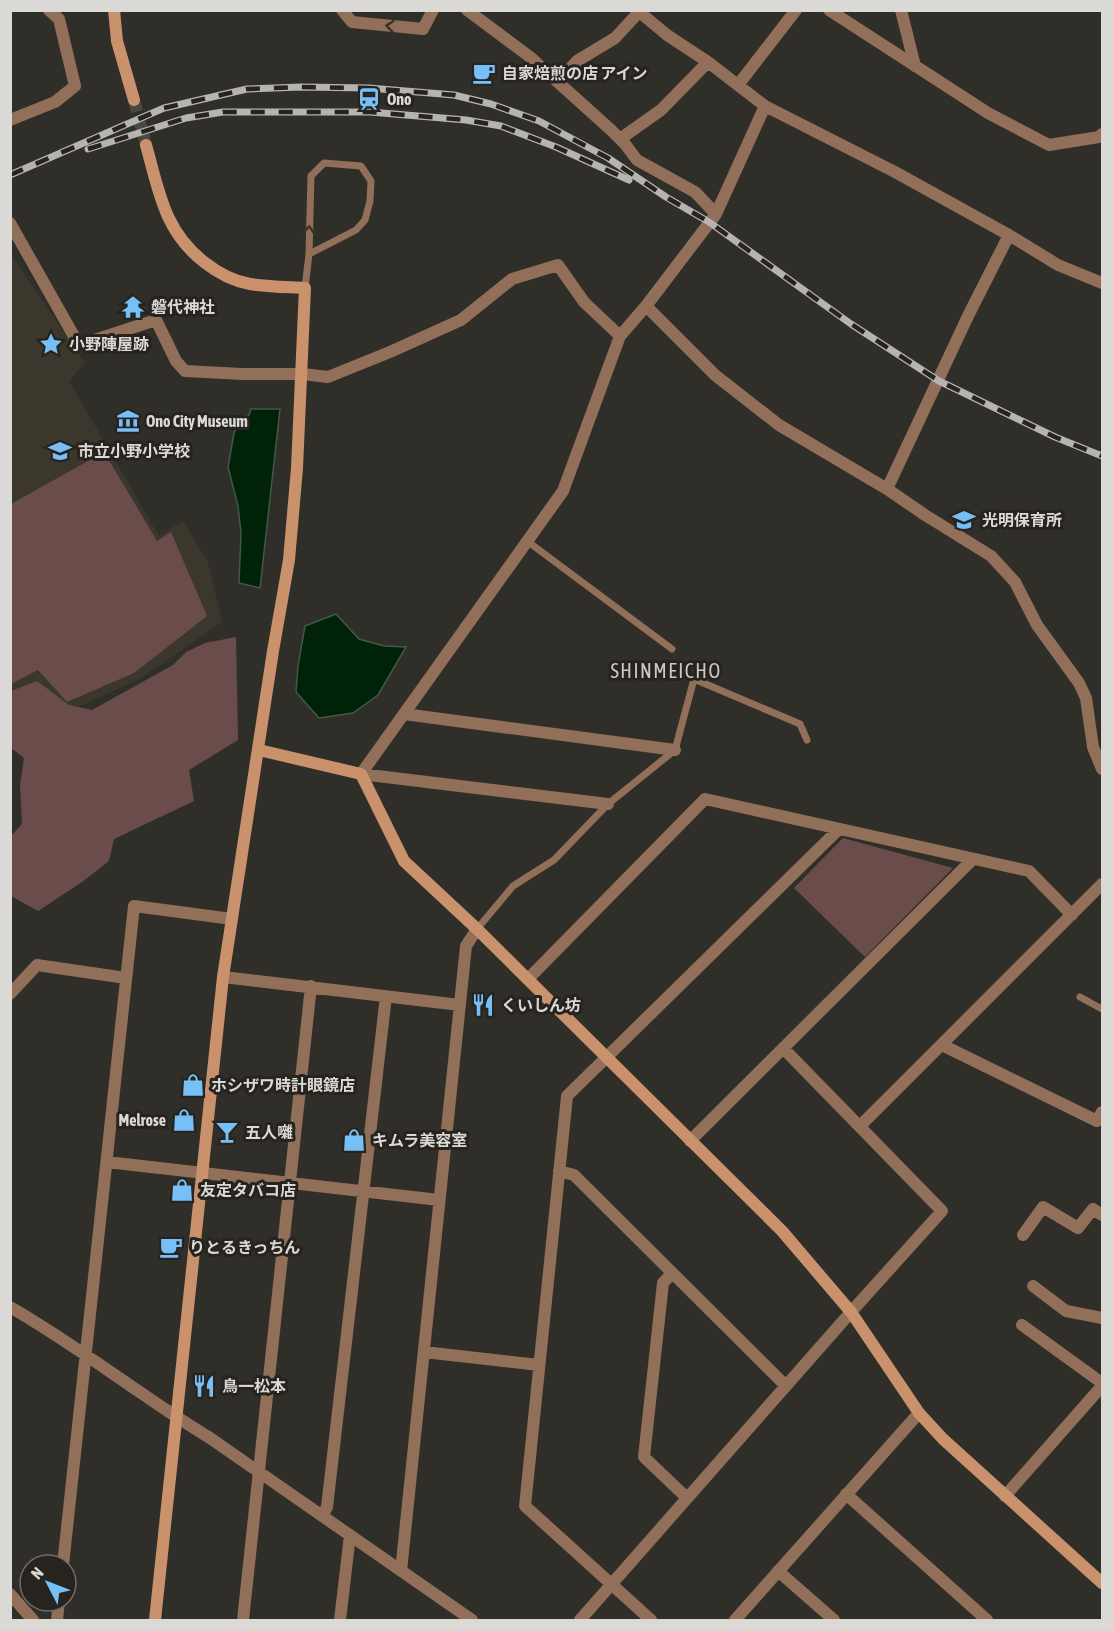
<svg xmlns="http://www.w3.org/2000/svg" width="1113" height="1631" viewBox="0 0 1113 1631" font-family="'Asap Condensed','Noto Sans JP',sans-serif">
<rect width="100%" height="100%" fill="#302e29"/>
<path fill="#3c372c" d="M10,252L85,363L69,381L159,536L183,521L208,562L222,622L140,679L69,711L11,696Z"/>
<path fill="#6a4d4b" d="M104,452L157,541L171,532L207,616L134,673L67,702L38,670L11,684V504Z
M236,637L238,740L189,770L194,801L114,839L109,861L82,882L38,911L11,896V836L22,824L20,785L24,758L11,748V691L37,681L69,705L92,710L173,665L186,652L205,643Z
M843,838L953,868L865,957L794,888Z"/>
<path fill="#002208" stroke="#425946" stroke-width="1.5" d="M251,409H280L260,588L239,583L241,533L238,506L228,467L234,433L240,420L249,415Z
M336,614L359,639L384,646L406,647L378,695L353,713L319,718L296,692L298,666L305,626Z"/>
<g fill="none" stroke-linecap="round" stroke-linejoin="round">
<path stroke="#4a4843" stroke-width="12" stroke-dasharray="12 6" stroke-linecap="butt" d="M134,100L146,145"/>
<path stroke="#916f58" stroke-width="7" d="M305,288L309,254L311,176L324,163L361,166L371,181L370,201L365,220L356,230L309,254
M527,541L672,649
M477,929L513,886L554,860L608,804L675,750L694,679L800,724L807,740
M1080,997L1102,1009"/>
<path stroke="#916f58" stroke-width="12" d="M342,10L352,22L423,29L433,10
M467,10L530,57L611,130L625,144L637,160L695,192L716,214
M637,10L667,35L708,62L765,106L895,172L1009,235L1058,265L1102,283
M829,10L988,113L1049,145L1099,137L1102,134
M901,10L915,66
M558,82L577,61L615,38L639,12
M738,85L796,10
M10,120L55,102L75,86L59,19L49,10
M620,139L661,110L708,62
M10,223L79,345L156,320L176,361L185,371L242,374H303L328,377L390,352L461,320L512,279L558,265L584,302L620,336
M646,306L715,375L779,425L887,489L925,515L991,556L1015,582L1037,625L1079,683L1086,698L1093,747L1102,769
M887,489L968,316L1009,235
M404,714L675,750
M608,804L361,774L563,491L620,336L646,306L716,214L765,106
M223,977L460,1005
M528,979L705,799L1029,871L1072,915
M10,994L37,965L126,978
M942,1045L1097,1121L1102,1112
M860,1126L1102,884
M690,1141L973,859
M107,1162L439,1200
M559,1171L574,1175L786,1386
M1023,1235L1043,1207L1078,1228L1093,1209L1102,1215
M672,1273L663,1283L644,1457L687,1498
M1033,1286L1066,1311L1102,1318
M10,1307C80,1347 142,1397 210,1438L472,1620
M1022,1325L1102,1383
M424,1352L539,1365
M846,1494L987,1620
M1005,1496L1102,1386
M322,1516L327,1507L386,996
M63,1565L134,906L232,919
M401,1571L466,946L477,929
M778,1571L834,1620
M10,1594L33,1620
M57,1620L59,1601
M243,1620L311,986
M340,1620L350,1535
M580,1620L851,1312L942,1211L783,1048
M651,1620L525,1506L567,1096L839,829
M735,1620L919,1413"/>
<path stroke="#c9926d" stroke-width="12" d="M114,10L117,41L134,100
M146,145C159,191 164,231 204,262C218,273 232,281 250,284C268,287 287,287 305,288L297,468L289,560L273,651L223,977L155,1620
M259,750L361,774L404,861L477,929L782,1231L851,1312L919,1413L943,1439L1102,1583"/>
<g stroke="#b6b4b0" stroke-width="7">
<path id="rail" d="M88,149L186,118L223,112H370L466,120L501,126L556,147L629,180
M10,175L164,108L247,89L301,87L369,88L454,95L491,104L539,121L608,158L666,197L709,222L851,324L939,381L1055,437L1102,456"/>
</g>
<use href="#rail" stroke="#272420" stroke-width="4.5" stroke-dasharray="14" stroke-linecap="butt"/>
</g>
<defs><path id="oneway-chevron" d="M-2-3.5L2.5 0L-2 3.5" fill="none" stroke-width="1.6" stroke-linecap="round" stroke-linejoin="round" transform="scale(1.5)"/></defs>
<g stroke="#3c332b">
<use href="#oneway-chevron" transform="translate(390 26) rotate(-174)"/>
<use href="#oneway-chevron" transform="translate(309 230) rotate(-88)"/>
</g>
<defs>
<g id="cafe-bare" transform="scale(1.8)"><path d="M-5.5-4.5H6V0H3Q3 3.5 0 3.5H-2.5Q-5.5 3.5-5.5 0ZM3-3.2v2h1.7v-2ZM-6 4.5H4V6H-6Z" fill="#77c0f7" stroke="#272420" stroke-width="2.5" paint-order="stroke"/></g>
<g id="station-bare" transform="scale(1.8)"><path d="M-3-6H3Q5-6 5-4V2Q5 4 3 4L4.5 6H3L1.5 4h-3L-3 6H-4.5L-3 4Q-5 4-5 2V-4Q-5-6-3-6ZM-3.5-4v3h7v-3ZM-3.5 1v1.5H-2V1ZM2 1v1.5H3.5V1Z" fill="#77c0f7" stroke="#272420" stroke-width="2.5" paint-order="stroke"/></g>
<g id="temple-bare" transform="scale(1.8)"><path d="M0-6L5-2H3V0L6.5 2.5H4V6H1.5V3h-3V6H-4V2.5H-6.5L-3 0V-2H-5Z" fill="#77c0f7" stroke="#272420" stroke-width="2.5" paint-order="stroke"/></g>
<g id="sight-bare" transform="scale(1.8)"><path d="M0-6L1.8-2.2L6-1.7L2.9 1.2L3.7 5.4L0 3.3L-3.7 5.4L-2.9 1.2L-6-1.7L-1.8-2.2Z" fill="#77c0f7" stroke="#272420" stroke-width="2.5" paint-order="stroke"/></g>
<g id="museum-bare" transform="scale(1.8)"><path d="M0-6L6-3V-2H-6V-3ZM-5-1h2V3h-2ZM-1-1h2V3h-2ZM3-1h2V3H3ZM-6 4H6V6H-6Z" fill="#77c0f7" stroke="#272420" stroke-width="2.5" paint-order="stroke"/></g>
<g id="school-bare" transform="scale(1.8)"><path d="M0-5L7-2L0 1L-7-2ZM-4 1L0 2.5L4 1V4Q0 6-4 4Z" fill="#77c0f7" stroke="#272420" stroke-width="2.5" paint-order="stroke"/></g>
<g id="restaurant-bare" transform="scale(1.8)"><path d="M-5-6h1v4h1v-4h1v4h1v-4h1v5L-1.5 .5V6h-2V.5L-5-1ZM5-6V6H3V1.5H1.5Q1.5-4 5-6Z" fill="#77c0f7" stroke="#272420" stroke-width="2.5" paint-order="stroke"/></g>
<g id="shop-bare" transform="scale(1.8)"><path d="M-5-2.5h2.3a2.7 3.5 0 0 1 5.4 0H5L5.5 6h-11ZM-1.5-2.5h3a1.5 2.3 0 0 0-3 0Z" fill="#77c0f7" stroke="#272420" stroke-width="2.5" paint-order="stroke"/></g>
<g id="bar-bare" transform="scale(1.8)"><path d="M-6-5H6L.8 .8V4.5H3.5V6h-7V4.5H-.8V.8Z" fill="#77c0f7" stroke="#272420" stroke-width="2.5" paint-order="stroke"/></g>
</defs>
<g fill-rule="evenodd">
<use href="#cafe-bare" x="484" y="73"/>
<use href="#station-bare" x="369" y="99"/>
<use href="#temple-bare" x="133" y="307"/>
<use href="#sight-bare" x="51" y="344"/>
<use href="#museum-bare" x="128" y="421"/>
<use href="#school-bare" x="60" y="451"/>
<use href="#school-bare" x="964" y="520"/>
<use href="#restaurant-bare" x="483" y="1005"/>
<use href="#shop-bare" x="193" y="1085"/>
<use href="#shop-bare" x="184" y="1120"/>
<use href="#bar-bare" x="227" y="1132"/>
<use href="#shop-bare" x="354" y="1140"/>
<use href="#shop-bare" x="182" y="1190"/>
<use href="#cafe-bare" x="171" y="1247"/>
<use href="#restaurant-bare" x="204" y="1386"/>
</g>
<g text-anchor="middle" stroke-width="6" stroke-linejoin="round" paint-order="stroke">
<g font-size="16" font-weight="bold" fill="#dbd9d6" stroke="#272420" text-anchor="start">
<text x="502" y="79">自家焙煎の店 アイン</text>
<text x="387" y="105">Ono</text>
<text x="151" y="313">磐代神社</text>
<text x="69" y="350">小野陣屋跡</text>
<text x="146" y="427">Ono City Museum</text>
<text x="78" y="457">市立小野小学校</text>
<text x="982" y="526">光明保育所</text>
<text x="501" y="1011">くいしん坊</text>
<text x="211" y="1091">ホシザワ時計眼鏡店</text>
<text x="166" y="1126" text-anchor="end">Melrose</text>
<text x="245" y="1138">五人囃</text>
<text x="372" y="1146">キムラ美容室</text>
<text x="200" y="1196">友定タバコ店</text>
<text x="189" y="1253">りとるきっちん</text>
<text x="222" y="1392">鳥一松本</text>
</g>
<g font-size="20" letter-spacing="1.5" fill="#cdcac3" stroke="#272420">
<text x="666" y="678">SHINMEICHO</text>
</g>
</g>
<rect width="1113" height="1631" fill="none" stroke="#dbd9d6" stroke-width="24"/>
<g transform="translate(48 1583) rotate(312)"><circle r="28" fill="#272420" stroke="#6f6c69" stroke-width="1.5"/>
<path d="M0-4.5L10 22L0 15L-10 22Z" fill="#77c0f7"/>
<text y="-9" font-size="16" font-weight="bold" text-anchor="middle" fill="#dbd9d6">N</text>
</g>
</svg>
